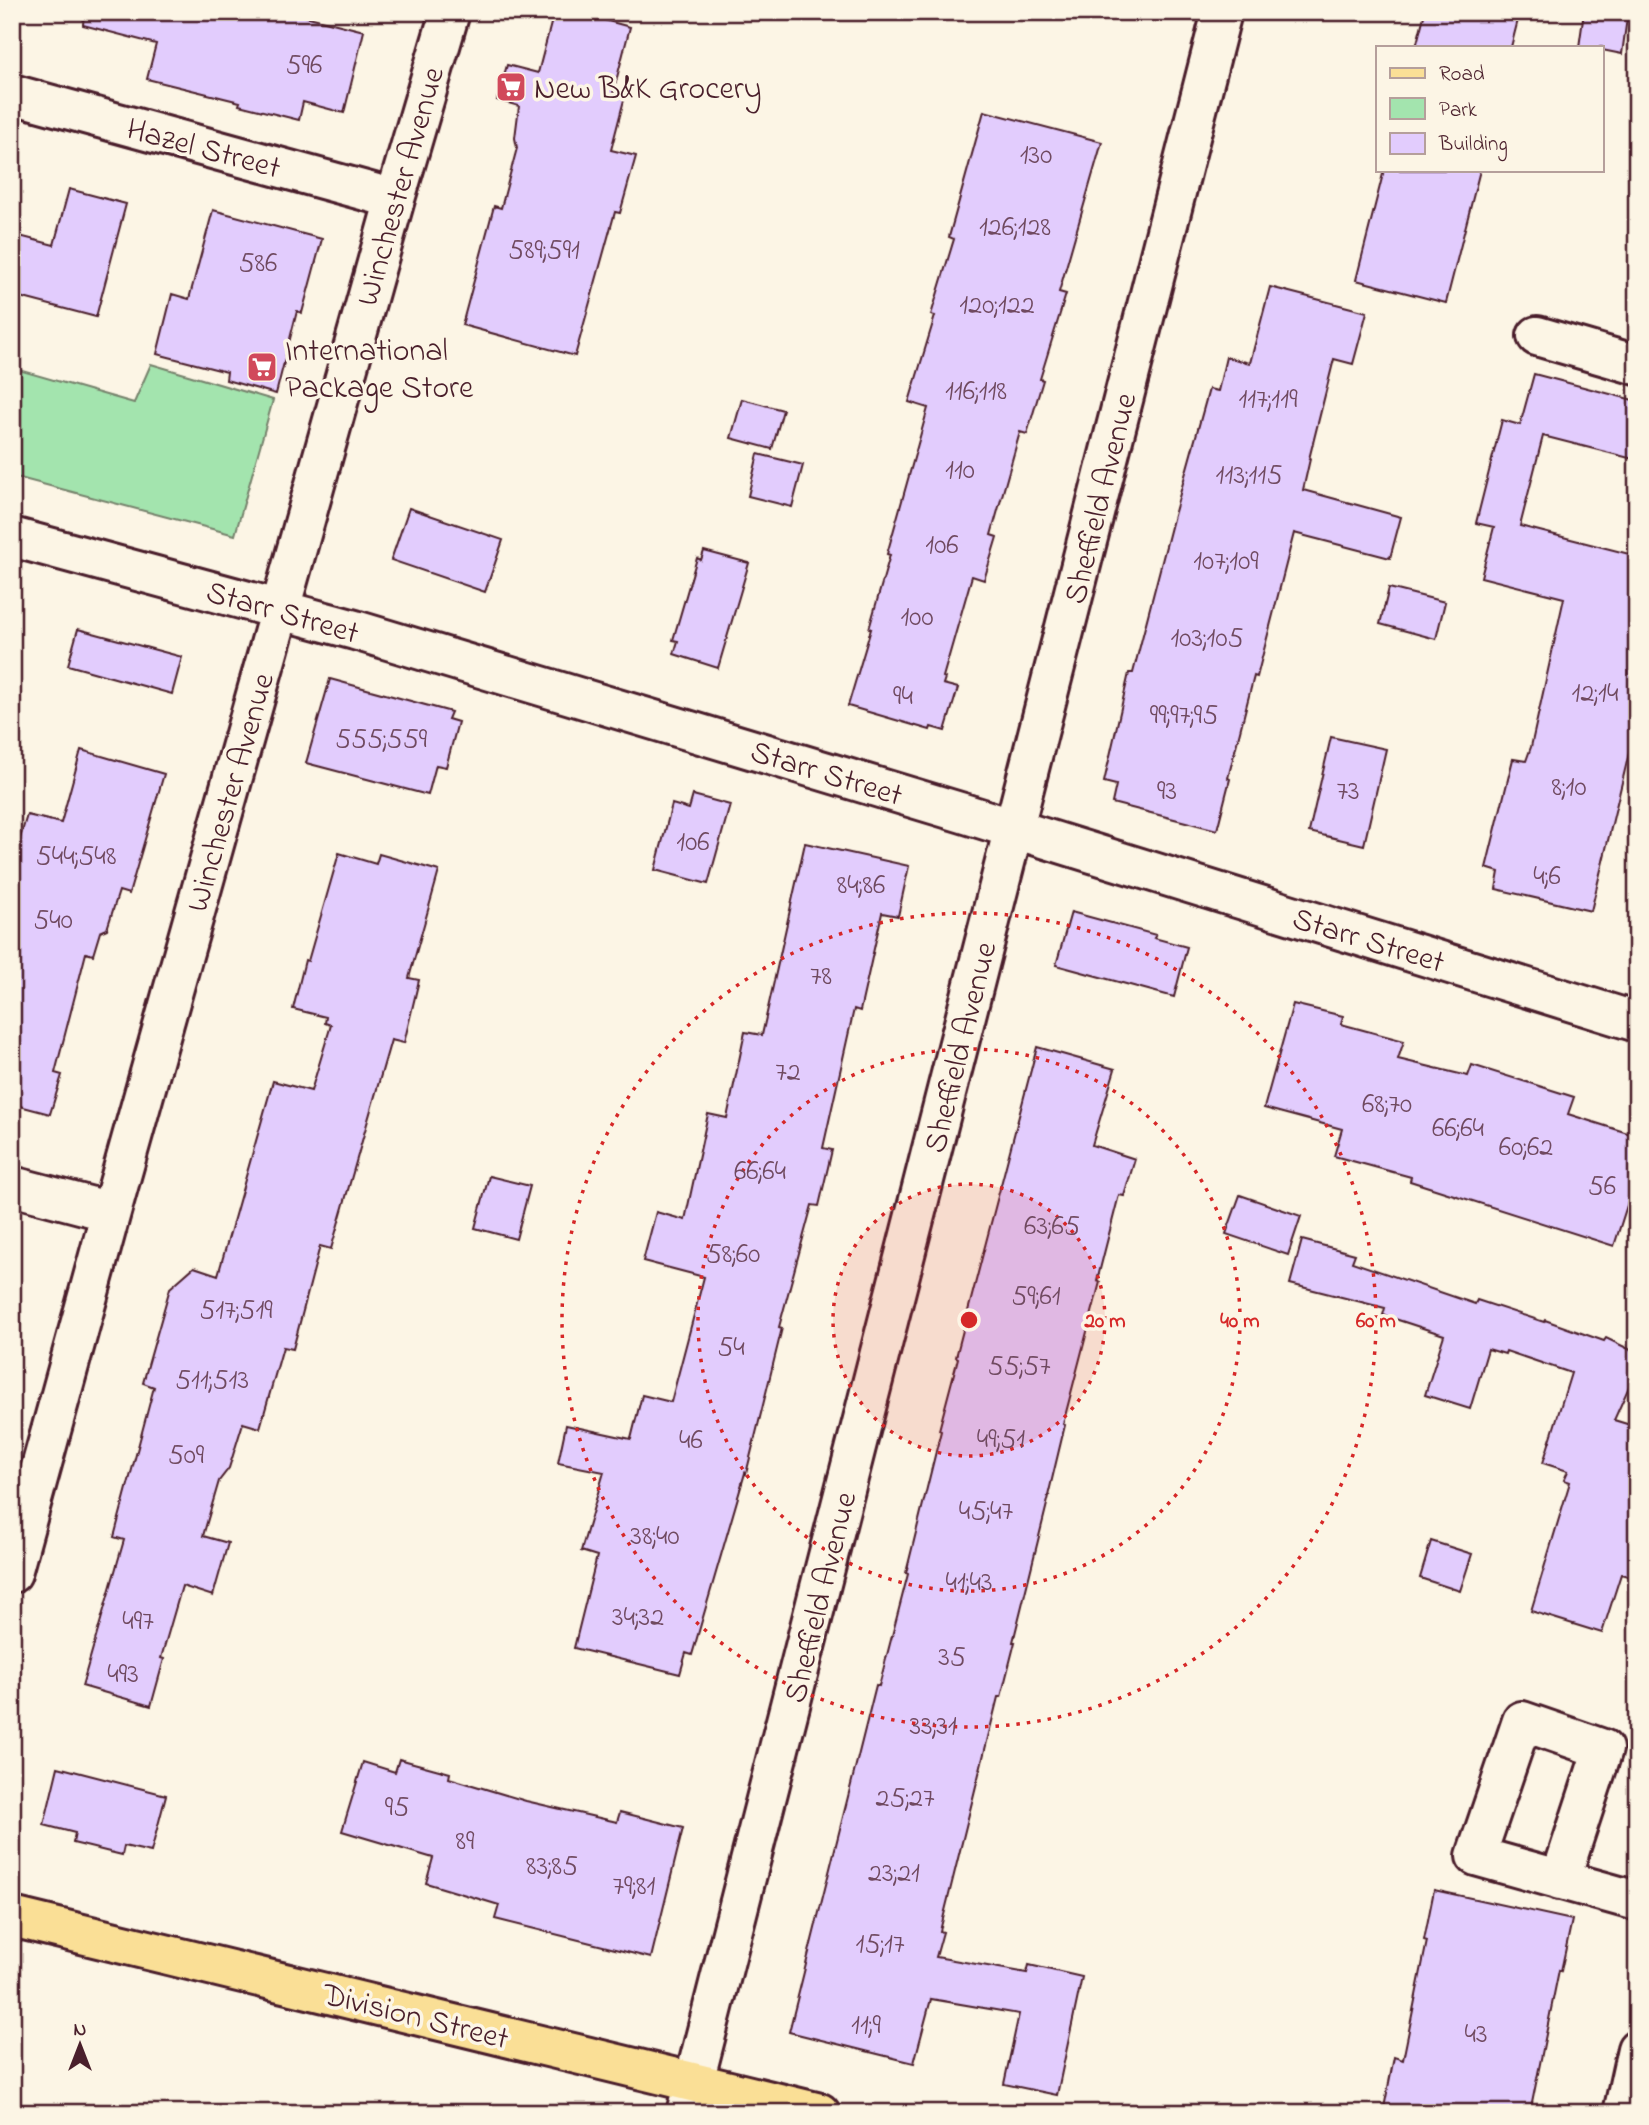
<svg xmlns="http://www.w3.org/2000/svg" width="1649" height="2125" viewBox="0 0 1649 2125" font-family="'Indie Flower',sans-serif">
<rect width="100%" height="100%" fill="#fcf5e5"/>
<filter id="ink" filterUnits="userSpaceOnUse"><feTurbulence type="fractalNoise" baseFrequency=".0143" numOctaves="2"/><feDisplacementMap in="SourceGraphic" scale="14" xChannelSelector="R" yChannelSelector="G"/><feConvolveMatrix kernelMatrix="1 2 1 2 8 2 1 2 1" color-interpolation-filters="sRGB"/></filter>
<g filter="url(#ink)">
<path fill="#a3e4ae" stroke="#76826c" stroke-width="2" d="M151,364L273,400L235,535L12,476V368L134,403Z"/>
<path fill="#e2ccfd" stroke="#4a1f2b" stroke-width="2" d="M84,12H289L364,31L344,113L303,102L299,120L239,105L240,102L147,79L156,44L83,25Z
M554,12H575L630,27L613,93L625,96L611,150L636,156L620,213L615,212L575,356L462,325L494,206L501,208L517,148L515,138L519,106L497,100L507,65L538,73Z
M1425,12H1520L1511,47H1416Z
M1584,12L1627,18L1622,54L1602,50V47H1579Z
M984,111L1102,142L1059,292L1066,294L1040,379L1043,380L1027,434L1020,432L991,535L997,537L984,580L972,576L943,677L945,678L943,684L958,688L945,731L931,727L930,730L848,706L871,629H869L890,555L887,554L928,408L909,402L935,316L931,315L954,239L949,237Z
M1384,170H1480L1446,303L1356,280Z
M69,189L126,204L96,317L12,295V234L54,245Z
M213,210L322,239L302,313L297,311L276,394L226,380L227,372L157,354L172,294L189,299Z
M1270,287L1367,312L1353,364L1334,359L1309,459H1310L1303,490L1401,517L1390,558L1294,533L1257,677L1254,676L1228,778L1230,779L1217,830L1112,803L1116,785L1104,782L1129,673H1133L1173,519L1209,389L1218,391L1226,357L1250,363Z
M1534,374L1637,401V460L1543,436L1520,526L1637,556V720L1591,911L1496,889L1499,872L1486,868L1513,759L1526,761L1531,747L1564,598L1481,577L1494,527L1476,523L1502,420L1520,425Z
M742,399L783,410L772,449L731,438Z
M758,454L803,465L792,507L748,496Z
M409,508L503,540L485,592L391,560Z
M704,551L749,563L718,668L674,654L678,641L673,640L697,558L701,560Z
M1389,588L1445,602L1436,639L1380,624Z
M78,629L182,657L172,694L68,665Z
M330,679L451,712L448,719L458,722L446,767L436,765L428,795L306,763Z
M1331,737L1386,749L1364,845L1309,832Z
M81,750L164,774L129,894L119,891L107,929L100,932L93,955L86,953L55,1073L62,1075L50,1114L12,1104V865L27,815L61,823Z
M693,795L730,805L708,884L655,870L672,804L689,809Z
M805,843L909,866L898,916L882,913L860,1011L854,1009L823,1148L832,1150L819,1206L812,1205L779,1327L782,1328L746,1474L745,1473L692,1655L686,1653L680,1674L574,1648L597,1556L581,1551L604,1472L558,1463L566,1425L631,1439L642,1395L671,1402L704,1277L643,1261L656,1212L685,1220L708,1114L727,1118L745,1032L762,1035Z
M339,853L376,864L379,854L439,871L409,978L419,980L404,1043L391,1040L331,1249L320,1246L293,1349L283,1347L260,1428L243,1423L229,1468L219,1481L203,1536L228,1543L213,1596L182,1586L161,1658L164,1659L151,1706L82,1686L124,1540L114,1537L154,1387L143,1383L170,1288L194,1267L218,1275L273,1081L311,1091L331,1025L325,1023L326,1017L293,1009L305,960L308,961Z
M1071,912L1156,935L1154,938L1187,947L1174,997L1056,965Z
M1293,1004L1343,1016L1341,1024L1404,1041L1398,1059L1468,1076L1472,1065L1574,1097L1568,1114L1637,1136V1174L1614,1246L1410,1181L1411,1177L1334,1156L1342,1129L1264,1108Z
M1037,1047L1115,1069L1092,1145L1135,1159L1124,1196L1119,1195L1097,1281L1100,1282L1063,1424L1065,1425L1048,1496H1049L1013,1642H1015L1001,1697H998L972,1802L940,1931L943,1932L936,1957L1027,1973L1029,1965L1082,1977L1057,2095L1004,2084L1019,2014L931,1999L914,2063L789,2032L876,1685L879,1686L908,1574L906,1573L941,1431L939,1430L958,1358L956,1357Z
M489,1176L530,1186L516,1239L475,1228Z
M1240,1195L1301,1216L1288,1255L1226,1234Z
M1302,1240L1355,1254L1352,1262L1475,1304L1477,1300L1544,1322L1545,1320L1604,1341L1606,1338L1637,1353V1369L1614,1420L1637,1427V1579L1621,1574L1602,1633L1531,1611L1570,1482L1564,1480L1568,1471L1543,1463L1571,1373L1506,1351L1505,1354L1488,1349L1470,1409L1425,1395L1444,1335L1383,1315L1385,1308L1290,1284Z
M1431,1541L1472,1554L1460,1591L1420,1578Z
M399,1759L450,1773L449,1778L526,1801L617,1822L620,1812L683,1828L651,1958L495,1919L499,1905L426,1883L433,1858L342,1831L363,1762L395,1772Z
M58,1767L166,1795L151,1852L124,1846L122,1855L73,1843L75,1833L44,1825Z
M1434,1890L1572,1920L1561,1971L1559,1970L1530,2113H1383L1394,2057L1403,2060L1427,1941L1424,1940Z"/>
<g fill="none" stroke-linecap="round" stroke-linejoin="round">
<g stroke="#4a1f2b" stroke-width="44">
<path id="minor" d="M12,94L395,199
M1537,336L1637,365
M12,537L355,630L963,813L1637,1022
M12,1186L111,1212
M12,1573L111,1212L395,199L450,12
M1560,1880L1603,1749L1522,1721L1476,1856L1637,1901
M686,2113L1222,12
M1623,2113L1637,2049"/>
</g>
<g stroke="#4a1f2b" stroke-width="44">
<path id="major" d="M12,1917L820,2113"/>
</g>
<use href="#minor" stroke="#fcf5e5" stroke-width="38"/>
<use href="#major" stroke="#fadf96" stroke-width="38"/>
</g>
</g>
<circle cx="969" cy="1320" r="136" fill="#d62828" fill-opacity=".12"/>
<g fill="none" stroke="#d62828" stroke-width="3.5" stroke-dasharray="3.5 7">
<circle cx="969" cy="1320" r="136"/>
<circle cx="969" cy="1320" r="271"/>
<circle cx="969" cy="1320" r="407"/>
</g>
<defs>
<g id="supermarket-square" transform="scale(1.575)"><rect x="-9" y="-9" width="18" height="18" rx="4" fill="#d1495b" stroke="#fcf5e5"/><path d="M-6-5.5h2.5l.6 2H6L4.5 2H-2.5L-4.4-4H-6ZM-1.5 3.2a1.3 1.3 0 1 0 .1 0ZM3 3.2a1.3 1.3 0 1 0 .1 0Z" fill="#fff"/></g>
</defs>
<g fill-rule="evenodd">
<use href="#supermarket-square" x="511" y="87"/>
<use href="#supermarket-square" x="262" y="367"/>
</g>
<g text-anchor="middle" stroke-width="7" stroke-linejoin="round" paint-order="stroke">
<g font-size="28" fill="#704a60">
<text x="304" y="73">596</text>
<text x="1036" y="163">130</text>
<text x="1015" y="235">126;128</text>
<text x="544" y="258">589;591</text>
<text x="258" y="271">586</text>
<text x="997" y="313">120;122</text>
<text x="976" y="399">116;118</text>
<text x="1268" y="407">117;119</text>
<text x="960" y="478">110</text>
<text x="1249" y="483">113;115</text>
<text x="942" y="553">106</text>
<text x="1226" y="569">107;109</text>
<text x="917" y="625">100</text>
<text x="1207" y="646">103;105</text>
<text x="1595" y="701">12;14</text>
<text x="903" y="704">94</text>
<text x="1184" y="723">99;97;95</text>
<text x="381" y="747">555;559</text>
<text x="1569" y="795">8;10</text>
<text x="1167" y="799">93</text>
<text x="1348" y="799">73</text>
<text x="693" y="850">106</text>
<text x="76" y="864">544;548</text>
<text x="1547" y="884">4;6</text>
<text x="861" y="893">84;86</text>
<text x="53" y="928">540</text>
<text x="821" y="984">78</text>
<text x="788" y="1080">72</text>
<text x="1387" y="1112">68;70</text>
<text x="1458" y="1136">66;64</text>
<text x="1526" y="1155">60;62</text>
<text x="760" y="1179">66;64</text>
<text x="1602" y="1194">56</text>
<text x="1052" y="1234">63;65</text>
<text x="733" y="1262">58;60</text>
<text x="1036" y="1304">59;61</text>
<text x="236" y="1318">517;519</text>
<text x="731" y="1355">54</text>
<text x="1019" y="1374">55;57</text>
<text x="212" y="1388">511;513</text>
<text x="1001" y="1447">49;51</text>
<text x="691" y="1448">46</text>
<text x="186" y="1463">509</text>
<text x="986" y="1519">45;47</text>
<text x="655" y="1544">38;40</text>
<text x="969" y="1590">41;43</text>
<text x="638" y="1625">34;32</text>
<text x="138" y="1629">497</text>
<text x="952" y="1665">35</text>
<text x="123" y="1682">493</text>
<text x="933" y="1734">33;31</text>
<text x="905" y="1806">25;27</text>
<text x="397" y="1815">95</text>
<text x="465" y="1849">89</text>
<text x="552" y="1874">83;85</text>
<text x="894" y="1881">23;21</text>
<text x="634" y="1894">79;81</text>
<text x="880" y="1952">15;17</text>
<text x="866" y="2033">11;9</text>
<text x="1476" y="2042">43</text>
</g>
<g font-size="32" fill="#4a1f2b" stroke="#fcf5e5" text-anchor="start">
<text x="534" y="98">New B&amp;K Grocery</text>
<text x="285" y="360">International<tspan x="285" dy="37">Package Store</tspan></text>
</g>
<g font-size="32" fill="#4a1f2b" stroke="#fcf5e5">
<text transform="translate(204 147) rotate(15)" y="11">Hazel Street</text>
<text transform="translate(399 186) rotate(-74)" y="11">Winchester Avenue</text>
<text transform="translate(1099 498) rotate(-76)" y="11">Sheffield Avenue</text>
<text transform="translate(283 611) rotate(16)" y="11">Starr Street</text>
<text transform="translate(827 772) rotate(17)" y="11">Starr Street</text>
<text transform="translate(229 792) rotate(-74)" y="11">Winchester Avenue</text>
<text transform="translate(1369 939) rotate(17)" y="11">Starr Street</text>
<text transform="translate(959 1047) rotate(-76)" y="11">Sheffield Avenue</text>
<text transform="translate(819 1597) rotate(-76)" y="11">Sheffield Avenue</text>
<text transform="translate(416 2015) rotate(14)" y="11">Division Street</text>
</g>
</g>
<circle cx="969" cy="1320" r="10" fill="#d62828" stroke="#fcf5e5" stroke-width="3.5"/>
<g font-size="21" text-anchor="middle" font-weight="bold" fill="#d62828" stroke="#fcf5e5" stroke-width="7" stroke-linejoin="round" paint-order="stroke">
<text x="1105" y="1327">20 m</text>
<text x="1240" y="1327">40 m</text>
<text x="1376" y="1327">60 m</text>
</g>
<rect width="1649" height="2125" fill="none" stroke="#fcf5e5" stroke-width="42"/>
<rect x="21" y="21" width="1607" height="2083" fill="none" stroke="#4a1f2b" stroke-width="2.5" filter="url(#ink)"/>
<rect x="1376" y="46" width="228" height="126" fill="#fcf5e5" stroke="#b59f9b" stroke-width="2"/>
<rect x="1390" y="68" width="35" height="10" fill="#fadf96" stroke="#b59f9b" stroke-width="2"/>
<text x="1439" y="80" font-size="21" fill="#4a1f2b">Road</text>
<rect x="1390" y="98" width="35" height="21" fill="#a3e4ae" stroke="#b59f9b" stroke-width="2"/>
<text x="1439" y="116" font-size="21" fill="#4a1f2b">Park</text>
<rect x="1390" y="133" width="35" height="21" fill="#e2ccfd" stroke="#b59f9b" stroke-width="2"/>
<text x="1439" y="150" font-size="21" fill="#4a1f2b">Building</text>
<g transform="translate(80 2045)" stroke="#fcf5e5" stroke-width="5" paint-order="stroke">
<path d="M0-5L12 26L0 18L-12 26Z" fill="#4a1f2b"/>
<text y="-10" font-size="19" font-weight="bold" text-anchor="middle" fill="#4a1f2b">N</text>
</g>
</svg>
